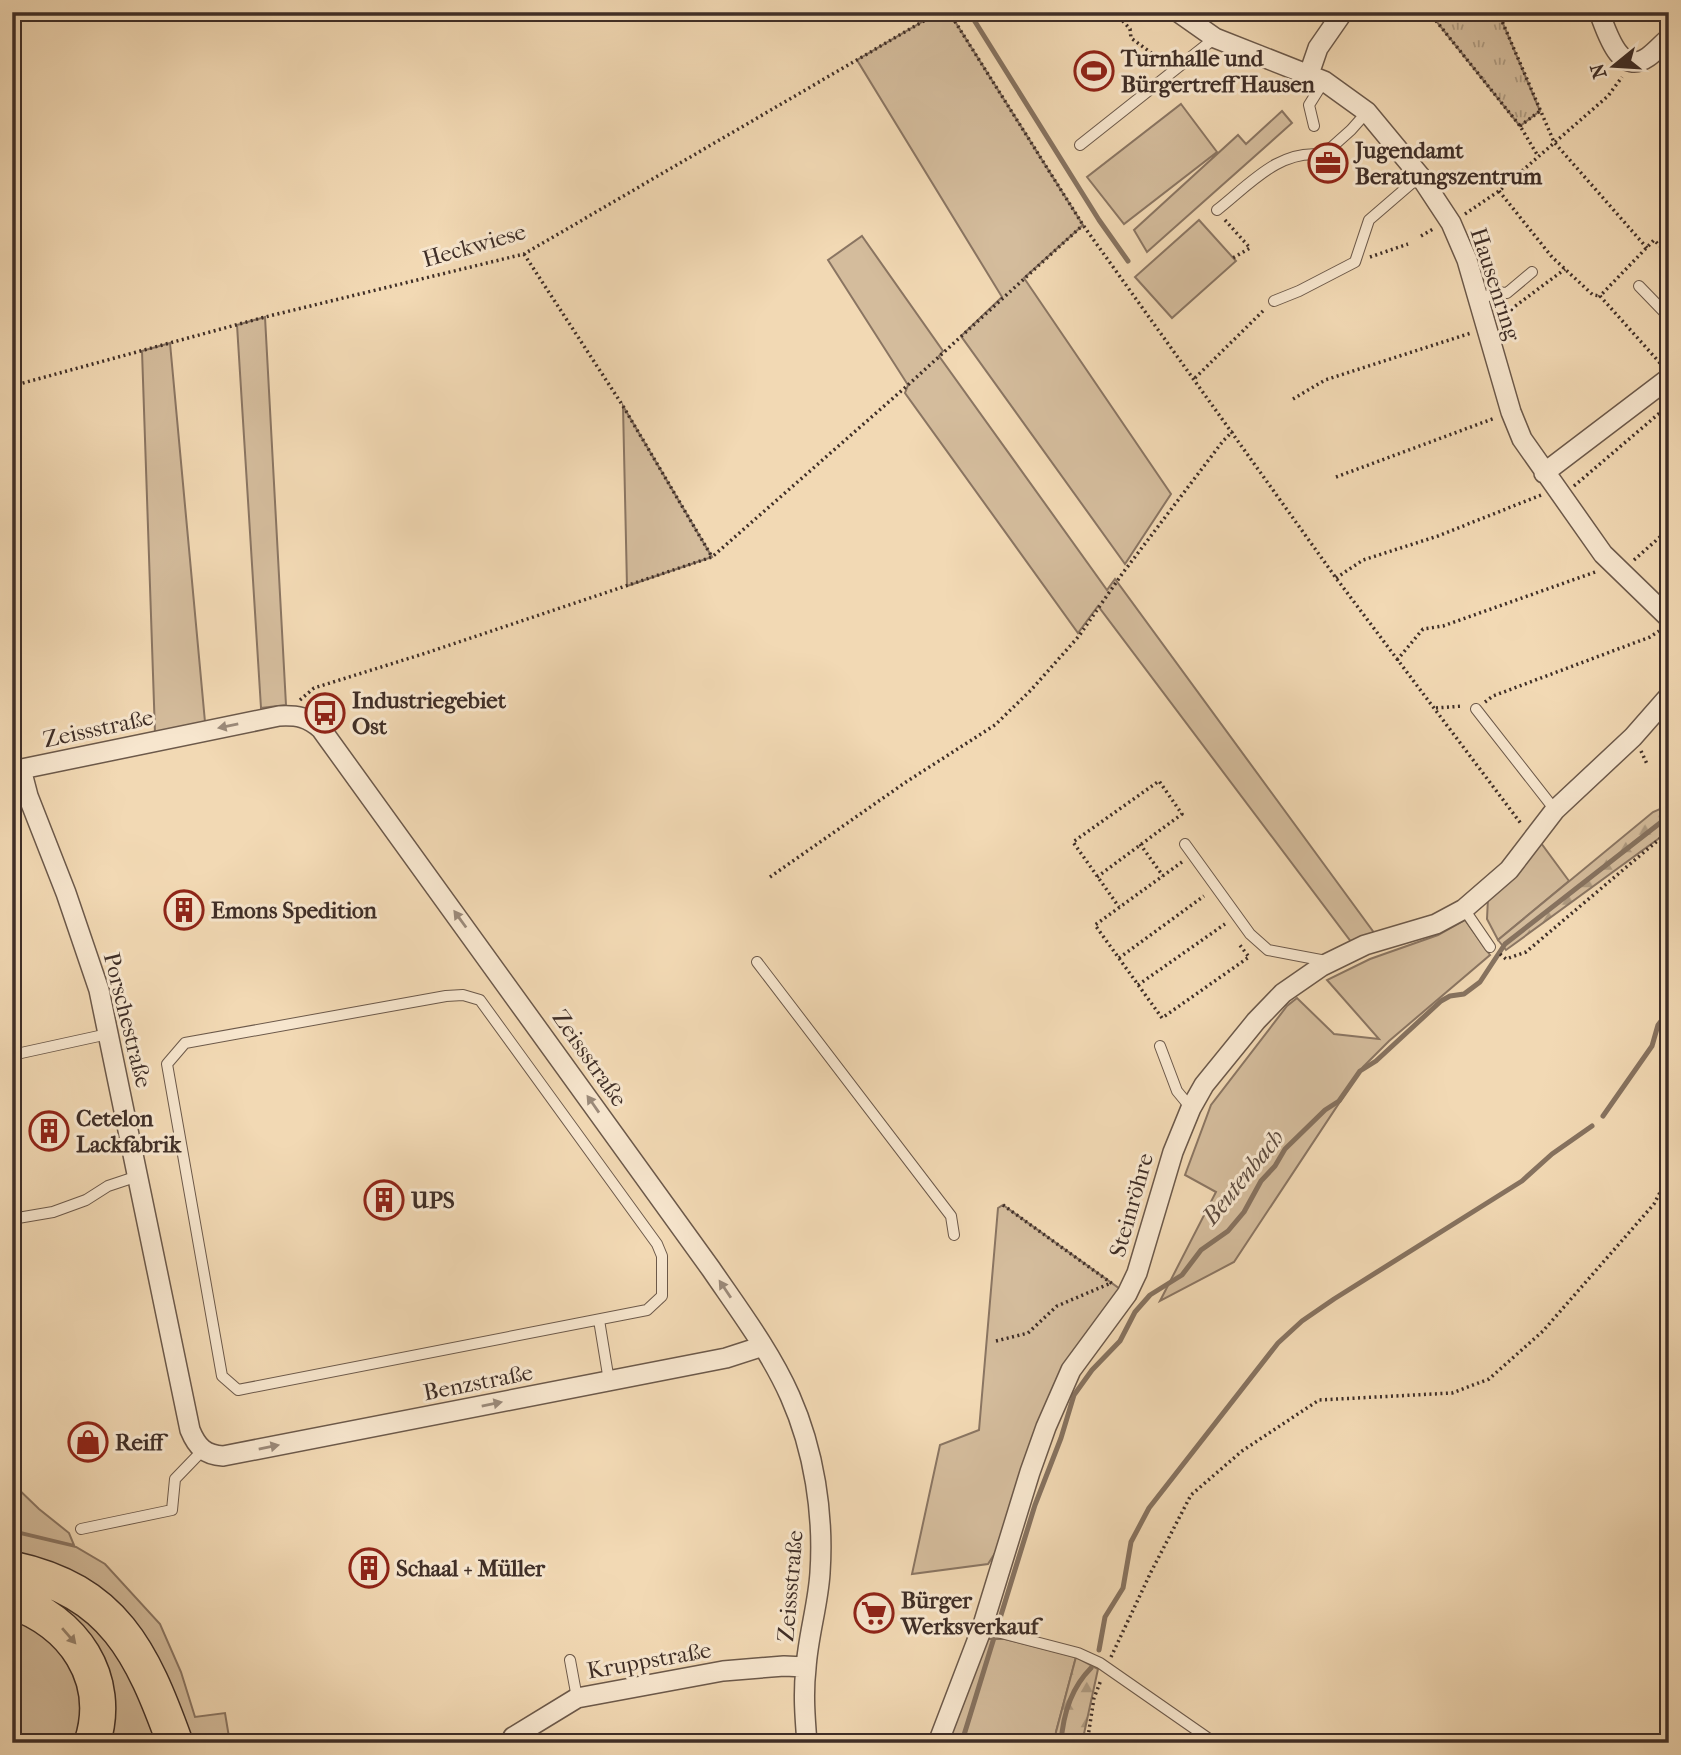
<svg xmlns="http://www.w3.org/2000/svg" width="1681" height="1755" viewBox="0 0 1681 1755" font-family="'IM FELL French Canon',serif">
<defs>
<pattern id="forest-firs" width="22" height="20" patternUnits="userSpaceOnUse" patternTransform="scale(1.75)"><rect width="22" height="20" fill="#d4bc9c"/><path d="M5 1l3.5 6h-7zM16 11l3.5 6h-7z" fill="#ad997f"/></pattern>
<pattern id="park-tufts" width="24" height="20" patternUnits="userSpaceOnUse" patternTransform="scale(1.75)"><rect width="24" height="20" fill="#d4bc9c"/><path d="M3 7l-1-3M5 7V3M7 7l1-3M15 17l-1-3M17 17v-4M19 17l1-3" fill="none" stroke="#ad997f"/></pattern>
</defs>
<rect width="100%" height="100%" fill="#f2d9b4"/>
<filter id="stains"><feTurbulence type="fractalNoise" baseFrequency=".00286" numOctaves="4"/><feColorMatrix values="0 0 0 0 .2 0 0 0 0 .09 0 0 0 0 .02 0 0 0 .5 -.17"/></filter>
<radialGradient id="worn" r=".72"><stop offset=".6" stop-color="#630" stop-opacity="0"/><stop offset="1" stop-color="#630" stop-opacity=".3"/></radialGradient>
<path fill="#d4bc9c" stroke="#8a7562" stroke-width="2" d="M939,12H949L1083,225L1024,278L1171,494L1125,564L961,336L1002,297L857,60Z
M1181,104L1217,152L1124,224L1087,177Z
M1282,111L1292,123L1147,252L1134,230L1238,135L1246,144Z
M1199,220L1236,261L1172,318L1135,277Z
M862,236L943,351L939,356L1107,590L1115,579L1375,934L1352,943L1098,606L1078,633L905,393L908,385L828,260Z
M265,317L286,705L261,708L237,325Z
M170,343L205,722L155,733L142,351Z
M623,406L712,557L627,586Z
M1541,843L1569,881L1498,940L1487,919L1488,898Z
M1465,920L1490,955L1389,1041L1363,1067L1234,1262L1160,1301L1216,1192L1185,1175L1211,1105L1287,1006L1297,998L1334,1034L1379,1039L1327,980L1370,959L1438,935Z
M1003,1205L1127,1294L1067,1368L997,1550L988,1564L912,1574L940,1445L979,1430L998,1208Z
M12,1483L39,1509L69,1533L74,1545L12,1530Z
M12,1532L76,1547L105,1564L160,1624L181,1672L195,1717L225,1713L230,1743H185L89,1581C64,1567 41,1557 12,1553Z
M19,1584L63,1602L109,1636L167,1743H102L106,1708Z
M12,1611L43,1629L80,1675L82,1743H12Z
M985,1639H1005L1076,1657L1056,1732L1055,1743H947Z"/>
<path fill="url(#forest-firs)" stroke="#8a7562" stroke-width="2" d="M1669,805V831L1506,950L1498,940L1653,812Z
M1076,1657L1098,1669L1082,1743H1055L1056,1732Z"/>
<path fill="url(#park-tufts)" stroke="#8a7562" stroke-width="2" d="M1429,12L1499,14L1540,111L1520,126Z"/>
<g fill="none" stroke-linecap="round" stroke-linejoin="round">
<path stroke="#86725f" stroke-width="5" d="M969,12L1099,220L1128,261
M1603,1116L1652,1046L1658,1025L1669,1011
M1099,1650L1105,1617L1123,1588L1131,1542L1149,1508L1278,1343L1302,1321L1334,1299L1522,1181L1552,1154L1592,1126
M958,1743L964,1735L1035,1505L1061,1438L1074,1395L1092,1370L1120,1341L1135,1312L1150,1295L1182,1275L1201,1250L1228,1231L1244,1212L1261,1181L1275,1166L1285,1149L1325,1110L1339,1101L1360,1071L1376,1061L1441,1001L1450,996L1464,994L1480,982L1505,944L1669,816
M1061,1743C1063,1714 1071,1688 1091,1668"/>
<g stroke="#6c594a" stroke-width="12">
<path id="lane" d="M1314,126L1309,105L1324,81
M1080,145L1215,38
M1217,210C1249,185 1280,148 1323,155L1351,130L1367,112
M1639,286L1669,317
M1480,300L1495,292L1507,293L1532,272
M1274,301L1299,291L1355,262L1369,220L1420,176
M1476,709L1555,810
M1185,844L1250,934L1268,950L1326,961
M1464,909L1490,947
M757,962L951,1216L954,1235
M463,995L480,1000L657,1244L662,1256V1296L647,1310L238,1390L222,1376L167,1064L185,1043L446,996Z
M1160,1046L1177,1091L1191,1108
M12,1055L108,1034
M12,1219L53,1212L86,1200L108,1186L138,1176
M599,1320L609,1381
M81,1529L172,1510L175,1479L202,1451
M982,1628L1078,1653L1100,1663L1215,1743
M570,1660L577,1698"/>
</g>
<g stroke="#6c594a" stroke-width="22">
<path id="street" d="M1178,12L1215,38L1324,81L1367,112L1420,176L1451,223L1467,260L1511,412L1522,439L1603,554L1669,618
M1599,12C1607,32 1619,77 1648,57C1655,52 1662,44 1669,38
M1309,74L1318,48L1343,12
M1544,473L1669,378
M21,769L28,796L66,893L99,990L190,1430C197,1447 205,1455 223,1456L726,1358L763,1346
M12,771L279,716C297,715 308,717 321,729L711,1269C739,1310 770,1351 790,1396C814,1450 824,1514 820,1573C818,1605 808,1636 806,1668C803,1693 805,1718 807,1743
M513,1737L577,1698L723,1671L784,1666L806,1667
M938,1743L982,1628L1030,1472L1046,1427L1071,1370L1127,1294L1137,1273L1173,1152L1191,1108L1204,1085L1256,1021L1283,993L1322,966L1365,945L1436,924L1464,909L1509,870L1555,810L1633,737L1669,696"/>
</g>
<g stroke="#3f2e27" stroke-width="38">
<path id="highway" d="M12,1569C114,1591 142,1652 175,1743
M12,1601C73,1621 113,1678 92,1743"/>
</g>
<path stroke="#3f2e27" stroke-width="3.5" stroke-dasharray="2 3.5" stroke-linecap="butt" d="M949,12L1083,225L1336,578L1522,825
M1110,12L1122,20
M1128,12L1122,20L1130,29L1131,38L1165,63
M1302,12L1308,21
M1429,12L1520,126L1538,156
M1486,12L1499,14L1554,142L1647,248
M12,23L46,12
M1520,126L1540,111
M1499,191L1552,257L1593,295L1600,296
M1465,214L1499,191L1608,96L1622,77
M1225,220L1250,248L1233,258
M1421,236L1433,229
M524,254L623,406L712,557
M1370,257L1408,244
M1502,316L1565,269
M1660,363L1600,296L1654,240L1664,250L1669,249
M1195,378L1265,309
M12,386L265,317L524,254L939,12
M1293,399L1325,380L1471,333
M1336,477L1495,418
M1574,486L1669,405
M1634,560L1669,529
M1336,578L1363,560L1438,536L1541,495
M1397,660L1423,629L1443,626L1598,571
M300,700L314,688L426,653L712,557L908,385L1083,225
M1485,702L1493,696L1650,637L1659,631
M1436,708L1463,706
M1641,751L1647,764
M1140,844L1163,876
M1182,862L1095,925L1162,1018L1249,957L1239,944
M770,877L906,782L995,725L1031,690L1079,636L1122,574L1223,441L1233,431
M1097,877L1182,814L1159,781L1073,842L1119,907
M1500,954L1506,959L1526,952L1669,831
M1119,958L1204,896
M1138,985L1225,924
M1003,1205L1114,1285
M996,1341L1028,1333L1057,1306L1111,1283
M1111,1657L1151,1572L1191,1495L1242,1451L1319,1400L1452,1393L1489,1379L1543,1331L1654,1204L1669,1175
M1087,1743L1094,1698L1101,1680"/>
<use href="#lane" stroke="#f7e6ce" stroke-width="10"/>
<use href="#street" stroke="#f7e6ce" stroke-width="19"/>
<use href="#highway" stroke="#f2d9b4" stroke-width="35"/>
</g>
<defs><path id="oneway-solid" d="M-6-.8H1V-3.2L6.5 0L1 3.2V.8H-6Z" transform="scale(1.75)"/></defs>
<g fill="#9b8a7a">
<use href="#oneway-solid" transform="translate(228 726) rotate(168)"/>
<use href="#oneway-solid" transform="translate(460 919) rotate(-126)"/>
<use href="#oneway-solid" transform="translate(593 1104) rotate(-125)"/>
<use href="#oneway-solid" transform="translate(725 1289) rotate(-124)"/>
<use href="#oneway-solid" transform="translate(492 1404) rotate(-11)"/>
<use href="#oneway-solid" transform="translate(269 1447) rotate(-11)"/>
</g>
<use fill="#98846e" href="#oneway-solid" transform="translate(69 1636) rotate(49)"/>
<defs>
<g id="stadium-ring" transform="scale(2.0125)"><circle r="9.5" fill="#f7e6ce" stroke="#8f2418" stroke-width="1.5"/><path d="M0-5a6.5 5 0 1 0 0 10a6.5 5 0 1 0 0-10ZM-3.5-1.8h7v3.6h-7Z" fill="#8f2418"/></g>
<g id="office-ring" transform="scale(2.0125)"><circle r="9.5" fill="#f7e6ce" stroke="#8f2418" stroke-width="1.5"/><path d="M-6-3h4V-5.5h4V-3h4V5H-6ZM-1-4.5V-3h2v-1.5ZM-6 0V1H6V0Z" fill="#8f2418"/></g>
<g id="bus-ring" transform="scale(2.0125)"><circle r="9.5" fill="#f7e6ce" stroke="#8f2418" stroke-width="1.5"/><path d="M-5-6H5V4H4V6H2V4H-2V6H-4V4H-5ZM-3.5-4V0h7V-4ZM-3.5 1.2v1.5H-2V1.2ZM2 1.2v1.5H3.5V1.2Z" fill="#8f2418"/></g>
<g id="building-ring" transform="scale(2.0125)"><circle r="9.5" fill="#f7e6ce" stroke="#8f2418" stroke-width="1.5"/><path d="M-4-6H4V6H1V3H-1V6H-4ZM-2.5-4.3h1.7v1.8h-1.7ZM.8-4.3h1.7v1.8H.8ZM-2.5-1h1.7V.8h-1.7ZM.8-1h1.7V.8H.8Z" fill="#8f2418"/></g>
<g id="shop-ring" transform="scale(2.0125)"><circle r="9.5" fill="#f7e6ce" stroke="#8f2418" stroke-width="1.5"/><path d="M-5-2.5h2.3a2.7 3.5 0 0 1 5.4 0H5L5.5 6h-11ZM-1.5-2.5h3a1.5 2.3 0 0 0-3 0Z" fill="#8f2418"/></g>
<g id="supermarket-ring" transform="scale(2.0125)"><circle r="9.5" fill="#f7e6ce" stroke="#8f2418" stroke-width="1.5"/><path d="M-6-5.5h2.5l.6 2H6L4.5 2H-2.5L-4.4-4H-6ZM-1.5 3.2a1.3 1.3 0 1 0 .1 0ZM3 3.2a1.3 1.3 0 1 0 .1 0Z" fill="#8f2418"/></g>
</defs>
<g fill-rule="evenodd">
<use href="#stadium-ring" x="1094" y="71"/>
<use href="#office-ring" x="1328" y="163"/>
<use href="#bus-ring" x="325" y="713"/>
<use href="#building-ring" x="184" y="910"/>
<use href="#building-ring" x="49" y="1131"/>
<use href="#building-ring" x="384" y="1200"/>
<use href="#shop-ring" x="88" y="1442"/>
<use href="#building-ring" x="369" y="1568"/>
<use href="#supermarket-ring" x="874" y="1613"/>
</g>
<g text-anchor="middle" stroke-width="6" stroke-linejoin="round" paint-order="stroke">
<g font-size="23" font-weight="bold" fill="#3f2e27" stroke="#f7e6ce" text-anchor="start">
<text x="1121" y="66">Turnhalle und<tspan x="1121" dy="26">Bürgertreff Hausen</tspan></text>
<text x="1355" y="158">Jugendamt<tspan x="1355" dy="26">Beratungszentrum</tspan></text>
<text x="352" y="708">Industriegebiet<tspan x="352" dy="26">Ost</tspan></text>
<text x="211" y="918">Emons Spedition</text>
<text x="76" y="1126">Cetelon<tspan x="76" dy="26">Lackfabrik</tspan></text>
<text x="411" y="1208">UPS</text>
<text x="115" y="1450">Reiff</text>
<text x="396" y="1576">Schaal + Müller</text>
<text x="901" y="1608">Bürger<tspan x="901" dy="26">Werksverkauf</tspan></text>
</g>
<g font-size="23" fill="#3f2e27" stroke="#f7e6ce">
<text transform="translate(474 245) rotate(-16)" y="8">Heckwiese</text>
<text transform="translate(1496 284) rotate(72)" y="8">Hausenring</text>
<text transform="translate(98 728) rotate(-12)" y="8">Zeissstraße</text>
<text transform="translate(128 1020) rotate(76)" y="8">Porschestraße</text>
<text transform="translate(590 1058) rotate(55)" y="8">Zeissstraße</text>
<text transform="translate(1131 1205) rotate(-74)" y="8">Steinröhre</text>
<text transform="translate(478 1382) rotate(-11)" y="8">Benzstraße</text>
<text transform="translate(790 1586) rotate(-85)" y="8">Zeissstraße</text>
<text transform="translate(649 1660) rotate(-10)" y="8">Kruppstraße</text>
</g>
<g font-size="24" font-style="italic" fill="#5c4a3e" stroke="#f7e6ce">
<text transform="translate(1243 1177) rotate(-51)" y="8">Beutenbach</text>
</g>
</g>
<rect width="1681" height="1755" fill="none" stroke="#f2d9b4" stroke-width="42"/>
<rect x="14" y="14" width="1653" height="1727" fill="none" stroke="#3f2e27" stroke-width="3.5"/>
<rect x="21" y="21" width="1639" height="1713" fill="none" stroke="#3f2e27" stroke-width="2"/>
<g transform="translate(1614 66) rotate(252)" stroke="#f7e6ce" stroke-width="5" paint-order="stroke">
<path d="M0-5L12 26L0 18L-12 26Z" fill="#3f2e27"/>
<text y="-10" font-size="19" font-weight="bold" text-anchor="middle" fill="#3f2e27">N</text>
</g>
<rect width="100%" height="100%" filter="url(#stains)"/>
<rect width="100%" height="100%" fill="url(#worn)"/>
</svg>
